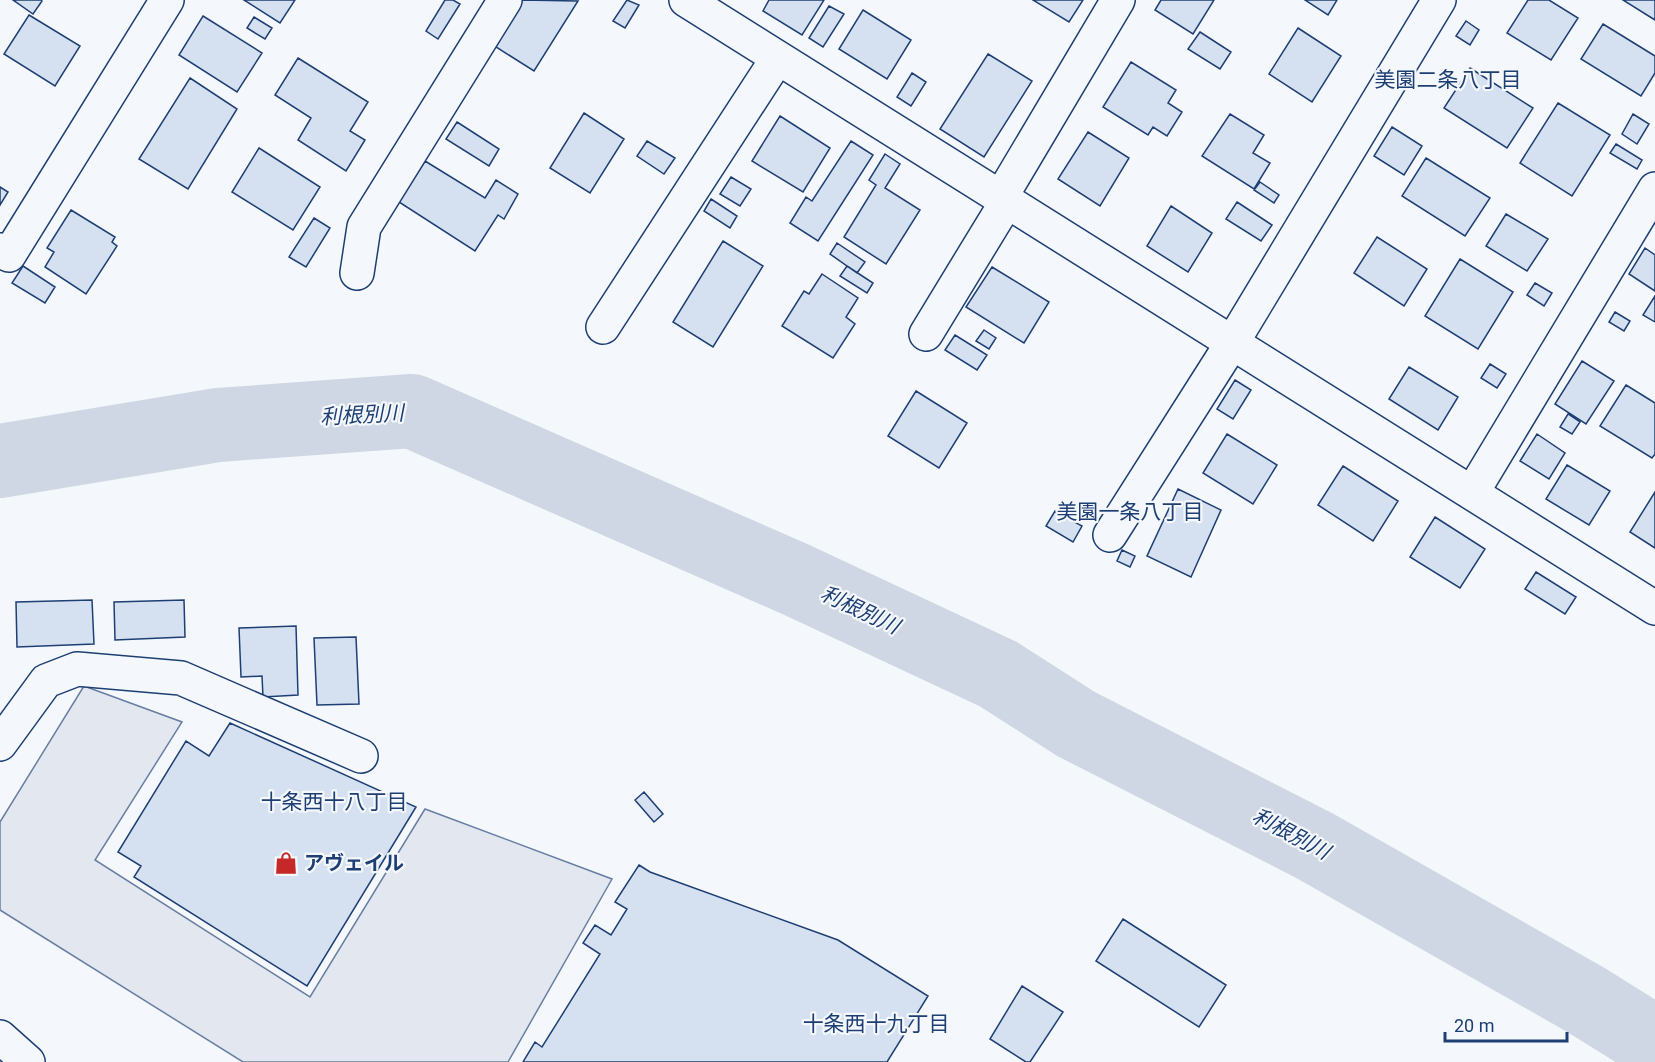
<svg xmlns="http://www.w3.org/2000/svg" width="1655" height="1062" viewBox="0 0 1655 1062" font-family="Roboto,'Noto Sans JP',sans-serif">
<rect width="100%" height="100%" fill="#f4f7fb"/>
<path fill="#e3e8f0" stroke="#687fa3" stroke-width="1.5" d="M84,686L182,722L95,860L310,997L425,809L612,879L508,1062H243L0,910V822Z"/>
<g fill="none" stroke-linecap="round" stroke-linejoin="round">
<path stroke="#cfd7e4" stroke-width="74" d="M0,461L218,425L412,411L797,580L998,674L1076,724L1315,846L1586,1000L1655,1043"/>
</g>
<path fill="#d5e0f0" stroke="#1d3f73" stroke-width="1.5" d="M13,0H41L42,1L33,14Z
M244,0H295L280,23Z
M445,0H453L460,4L438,39L426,31Z
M521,0L578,1L534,71L493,45Z
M627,0L639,5L625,28L613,21Z
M769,0H824L802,35L763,11Z
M1033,0H1083L1069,22Z
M1161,0H1214L1193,34L1155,10Z
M1305,0H1337L1328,15Z
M1528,0H1549L1578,18L1551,60L1507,33Z
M1623,0H1655V20Z
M829,6L844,14L823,47L809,38Z
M863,10L911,40L887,79L839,49Z
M29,15L80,46L55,86L4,54Z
M203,16L262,53L237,92L179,55Z
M254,17L272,28L265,39L247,28Z
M1466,21L1479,30L1470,45L1456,36Z
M1603,24L1655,56V73L1641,96L1581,59Z
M1298,28L1341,56L1312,102L1269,74Z
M1200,32L1231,52L1220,69L1188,49Z
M988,54L1032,81L984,157L940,129Z
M298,58L368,102L350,131L365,140L346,171L298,140L311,118L275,95Z
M1131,62L1176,90L1168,103L1182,112L1167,136L1153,127L1148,135L1103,107Z
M1470,68L1533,108L1507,148L1444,108Z
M912,73L926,82L911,106L897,97Z
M190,78L237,109L188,189L139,159Z
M1558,103L1610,135L1572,196L1520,163Z
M584,113L624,139L590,193L550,168Z
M1230,114L1264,135L1253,153L1270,163L1254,189L1202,156Z
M1633,114L1649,124L1637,144L1622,134Z
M780,116L830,148L803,192L752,161Z
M457,122L499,149L489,166L446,139Z
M1392,127L1422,146L1404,175L1374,156Z
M1088,132L1129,158L1100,206L1058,179Z
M647,141L675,158L664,174L637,156Z
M851,141L873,155L818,241L790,223L806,197L812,201Z
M1616,144L1642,160L1637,169L1610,153Z
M259,148L320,187L293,230L232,192Z
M885,154L900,164L885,188L920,210L886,264L844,237L876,185L869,180Z
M1426,158L1490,198L1465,236L1402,196Z
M425,161L485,198L496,180L518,194L504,219L498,215L475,251L399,202Z
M731,177L751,189L740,206L720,194Z
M1260,182L1279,195L1274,203L1254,190Z
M0,187L8,192L0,205Z
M711,199L737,216L730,228L704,211Z
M1237,202L1272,225L1261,241L1226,219Z
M1171,206L1212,233L1188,272L1147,246Z
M71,210L115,237L112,242L117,246L86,294L45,267L54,252L47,248Z
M1506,214L1548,239L1527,271L1486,246Z
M314,218L330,228L306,267L289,257Z
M1377,237L1427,269L1404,306L1354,273Z
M723,241L763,266L713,347L673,322Z
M837,243L865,262L857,273L830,254Z
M1645,248L1655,255V291L1629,274Z
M1460,259L1513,292L1478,349L1425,316Z
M23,266L55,287L45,303L12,283Z
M847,266L873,283L867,293L840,276Z
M992,267L1049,302L1024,343L966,307Z
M822,274L858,298L846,317L855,324L833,358L782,326L804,291L809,294Z
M1535,283L1552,293L1544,306L1527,295Z
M1655,296V322L1643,315Z
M1615,312L1630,321L1624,331L1609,322Z
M984,330L996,338L989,349L976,341Z
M955,335L987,355L977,370L945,350Z
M1582,361L1614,381L1586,424L1555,404Z
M1490,364L1506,374L1497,388L1481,378Z
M1409,367L1458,397L1438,430L1389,399Z
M1235,380L1251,390L1233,419L1217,409Z
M1626,385L1655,403V454L1652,458L1600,426Z
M916,391L967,423L939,468L888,436Z
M1568,414L1580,422L1572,434L1560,427Z
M1227,434L1277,465L1253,504L1203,473Z
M1537,434L1565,453L1549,479L1520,461Z
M1567,465L1610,491L1589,525L1546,499Z
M1343,466L1398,501L1373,541L1318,505Z
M1178,489L1221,510L1191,577L1147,556Z
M1655,492V548L1630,532Z
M1055,511L1082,526L1073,542L1046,526Z
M1435,517L1485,549L1460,588L1410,557Z
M1122,550L1135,556L1130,567L1117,561Z
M1536,572L1576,597L1565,614L1525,589Z
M92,600L94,644L17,647L16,602Z
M184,600L185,637L115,640L114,602Z
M296,626L298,695L263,697L262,676L241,677L239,628Z
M356,637L359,704L317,705L314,638Z
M230,723L416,807L307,986L134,877L141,866L118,852L186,741L209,756Z
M644,792L663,814L654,822L635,800Z
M639,865L650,872L838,940L928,996L887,1062H523L535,1042L542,1047L600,954L583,943L595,925L611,935L627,909L615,902Z
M1123,919L1226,985L1199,1027L1096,961Z
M1022,986L1063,1012L1030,1062H1026L990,1039Z"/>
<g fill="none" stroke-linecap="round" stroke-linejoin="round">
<g stroke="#1d3f73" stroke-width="36">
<path id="minor" d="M686,0L1655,608
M1001,197L1118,0
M0,250L9,255L167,0
M357,273L364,227L505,0
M603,327L777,59
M926,334L1007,201
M1472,493L1655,189
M1110,535L1232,343L1439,0
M0,744L46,681L77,669L181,678L361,756"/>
</g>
<g stroke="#1d3f73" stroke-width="36">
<path id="highway" d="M0,1037L28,1062"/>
</g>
<use href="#minor" stroke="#f4f7fb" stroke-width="33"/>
<use href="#highway" stroke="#f4f7fb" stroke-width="33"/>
</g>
<defs>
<g id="shop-bare" transform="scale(1.8)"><path d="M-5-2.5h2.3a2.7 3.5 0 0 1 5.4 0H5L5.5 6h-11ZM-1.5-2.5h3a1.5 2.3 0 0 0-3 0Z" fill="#c62828" stroke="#f4f7fb" stroke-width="2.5" paint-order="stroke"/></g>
</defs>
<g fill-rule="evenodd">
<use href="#shop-bare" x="286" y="863"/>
</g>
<g text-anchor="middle" stroke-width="4.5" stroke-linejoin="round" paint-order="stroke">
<g font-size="20" font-weight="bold" fill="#1d3f73" stroke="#f4f7fb" text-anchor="start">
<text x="304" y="870">アヴェイル</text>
</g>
<g font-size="21" fill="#1d3f73" stroke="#f4f7fb">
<text x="1448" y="87">美園二条八丁目</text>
<text x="1130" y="519">美園一条八丁目</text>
<text x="334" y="809">十条西十八丁目</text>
<text x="876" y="1031">十条西十九丁目</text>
</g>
<g font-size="21" font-style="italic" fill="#1d3f73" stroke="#f4f7fb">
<text transform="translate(362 415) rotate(-3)" y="7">利根別川</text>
<text transform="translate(860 610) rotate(25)" y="7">利根別川</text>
<text transform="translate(1291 834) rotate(28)" y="7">利根別川</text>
</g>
</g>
<path d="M1445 1032v9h122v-9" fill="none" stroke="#1d3f73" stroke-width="3"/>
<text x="1454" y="1032" font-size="18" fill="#1d3f73" stroke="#f4f7fb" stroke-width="4.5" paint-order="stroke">20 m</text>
</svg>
